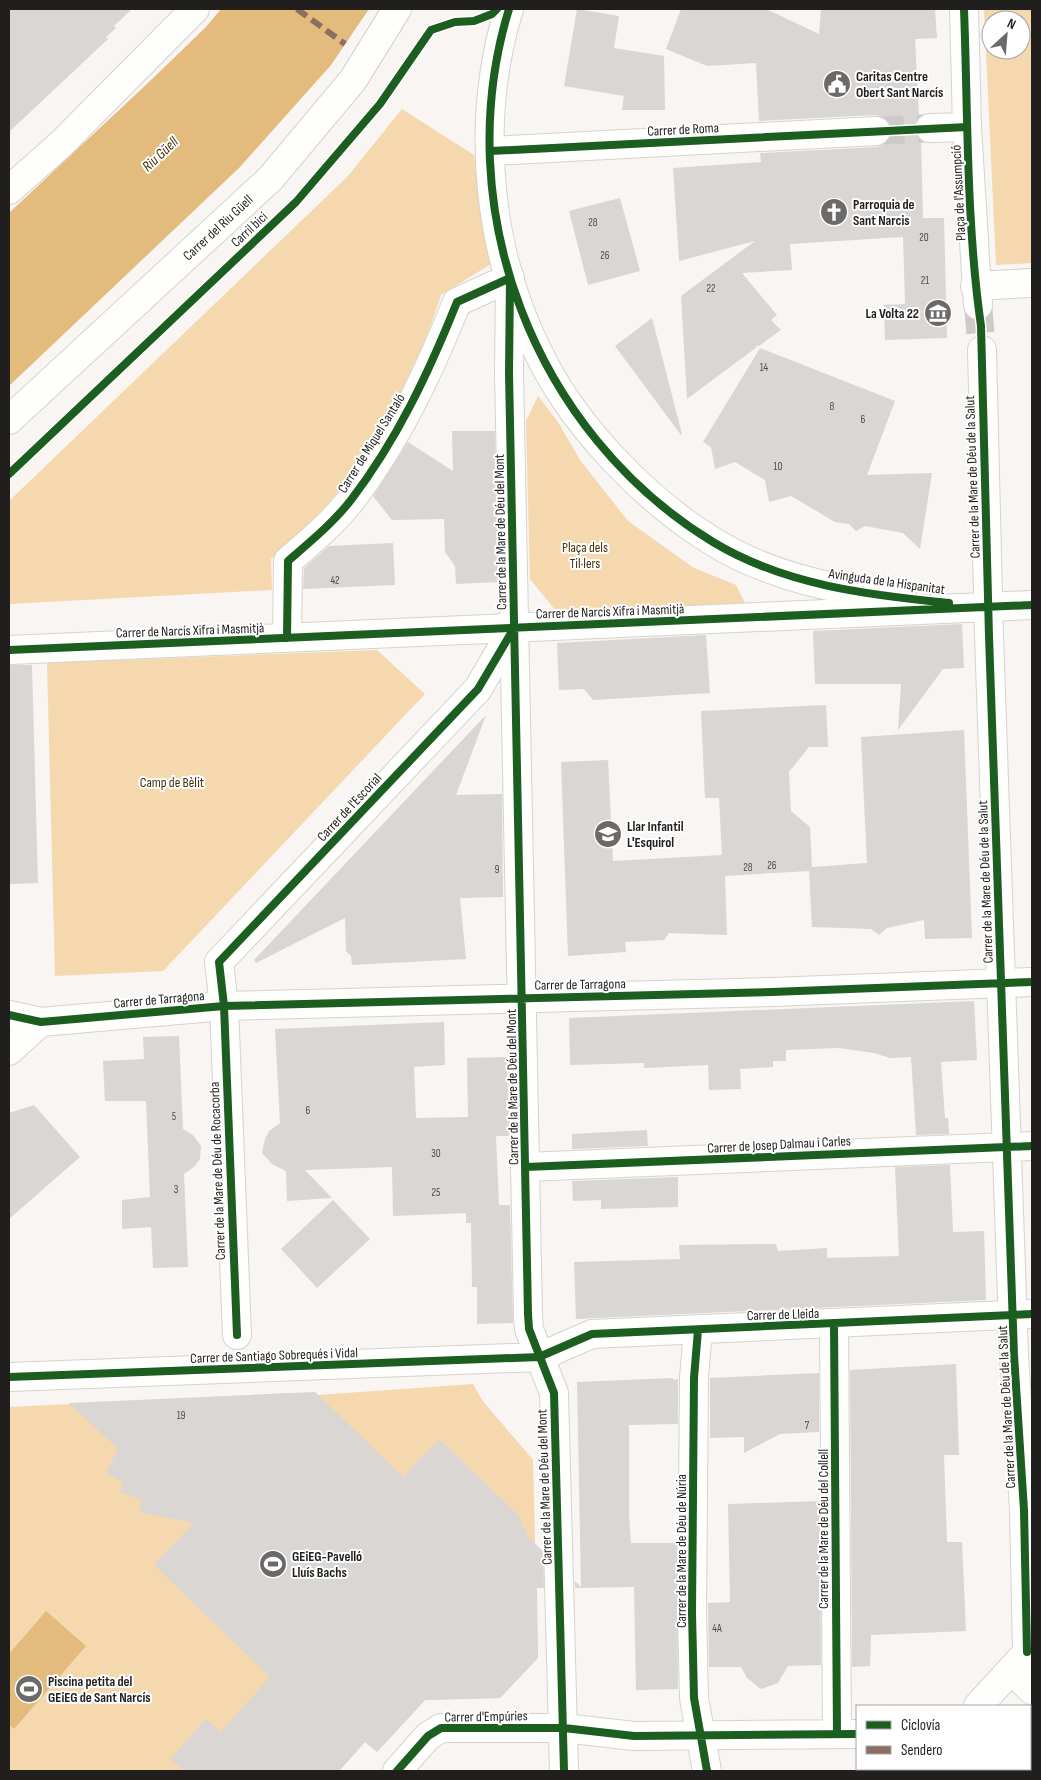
<svg xmlns="http://www.w3.org/2000/svg" width="1041" height="1780" viewBox="0 0 1041 1780" font-family="'Sofia Sans Condensed',sans-serif">
<rect width="100%" height="100%" fill="#f8f5f2"/>
<path fill="#f5d8ae" fill-rule="evenodd" d="M984,9H1032V263L996,265ZM991,20H1021V50H991Z
M402,109L474,155L491,264L441,295C419,366 381,435 336,494C317,518 293,538 271,559L272,590L9,604V501L348,176Z
M538,396L558,422L580,460L628,521L694,568L736,585L746,605L556,611L530,579L526,421Z
M377,650L425,694L163,971L55,976L47,663Z
M473,1384L482,1400L533,1460L538,1658L500,1698L425,1700L377,1752L365,1742L339,1771H9V1407L289,1393L318,1395Z
M1030,1727L1032,1729V1771H968L965,1769H1030Z"/>
<path fill="#e3bb7c" d="M221,9H369L331,65L240,167L9,386V213L149,82L206,27Z
M46,1611L86,1646L14,1729L9,1724V1654Z"/>
<path fill="#d9d6d4" d="M9,9H132L114,26L116,28L106,37L108,39L9,132Z
M577,9L619,16L614,48L664,56L665,110H622L624,96L564,86Z
M681,9H766L819,34L821,9H935L937,38L915,39L919,117L914,129L921,140L923,218H944L947,338L885,340L884,305L905,304L903,237L790,244L792,270L742,273L777,315L771,320L781,330L759,346H754L757,347L687,399L681,296L755,241L679,261L673,168L761,162L760,153L877,147L885,144L890,138L892,131L889,122L883,117L875,115L759,121L756,63L707,66L666,49Z
M620,198L640,271L588,285L569,211Z
M652,318L682,434L681,435L615,346Z
M760,348L895,401L867,475L932,473L920,549L903,533L865,526L856,531L849,524L835,522L791,496L769,502L765,480L735,462L715,469L711,447L703,442Z
M452,431H495L498,582L456,584L455,566L445,552L444,519L392,520L373,496L408,442L453,471Z
M393,543L395,585L303,589L304,568L329,546Z
M962,624L964,668L943,669L898,730L901,684H815L813,631Z
M706,635L710,693L593,700L584,689L559,690L557,643Z
M9,665H32L38,883L9,884Z
M826,705L828,747H809L789,772L791,811L810,827L812,867L867,863L861,737L964,730L972,938L925,939L924,920L887,928L879,935L871,929L812,927L809,871L725,876L727,935L669,933L664,940L625,942L626,952L568,956L561,762L608,760L613,861L722,855L719,798H705L701,711Z
M486,715L456,795L502,794L503,897L460,898L466,959L352,965L351,956L346,951L345,918L256,963L254,960Z
M974,1001L977,1060L941,1062L945,1118H948L949,1134L916,1135L911,1057L890,1058L874,1053L839,1048L786,1050V1061H773V1067L740,1069L741,1089L709,1090L708,1065L644,1068V1063L570,1065L569,1018Z
M444,1022L445,1065L414,1067L416,1118L468,1117L467,1058L507,1057L509,1136H496L499,1205H510L513,1323L477,1324V1287H472L471,1223H466V1213L393,1216L392,1167L305,1170L332,1198L287,1201L286,1171L272,1164L262,1153L265,1139L269,1131L280,1123L275,1029Z
M179,1036L183,1129L194,1136L201,1146L200,1159L195,1166L184,1174L188,1267L153,1268L151,1227L122,1229V1200L150,1197L146,1101H105L103,1061L144,1059L143,1037Z
M34,1105L80,1157L9,1219V1113Z
M647,1130L648,1146L572,1149V1134Z
M950,1165L953,1232L984,1231L986,1300L576,1319L574,1262L680,1259L679,1245L776,1244L778,1251L827,1248V1258L899,1256L895,1167Z
M678,1177V1207L601,1209V1200L573,1201L572,1181Z
M333,1200L370,1239L317,1288L281,1249Z
M956,1364L959,1455H944L947,1542H962L966,1631L871,1635L870,1666L852,1667L850,1370Z
M819,1373V1432L780,1434L744,1453V1437L710,1438V1378Z
M673,1378V1380L678,1379V1424L629,1425V1514L631,1543H677L678,1689L636,1690L634,1587L575,1588V1581L581,1587L577,1382Z
M315,1392L403,1477L439,1439L518,1515L529,1538L543,1551L544,1588H537L538,1658L500,1698L425,1700L377,1752L365,1742L339,1771H184L170,1759L206,1719L220,1732L270,1677L154,1565L194,1523L139,1512L142,1500L120,1492L123,1482L106,1473L118,1449L69,1403Z
M820,1501L821,1665L788,1666L778,1683L761,1689L747,1678L741,1667H709L708,1603L730,1602L728,1504Z"/>
<g fill="none" stroke-linecap="round" stroke-linejoin="round">
<path stroke="#cdcac7" stroke-width="28" stroke-dasharray="28 14" stroke-linecap="butt" d="M876,131L930,128
M978,305L982,350"/>
<g stroke="#d4d3d0" stroke-width="30">
<path id="street" d="M509,9C474,123 487,256 543,362C579,431 646,500 712,541C770,577 836,590 903,598
M964,9L967,127L978,305
M930,128L967,127
M491,151L876,131
M510,278L509,373L528,1314L529,1329L554,1393L564,1771
M975,286L1032,283
M982,350L989,636L1014,1355L1024,1510L1027,1652
M287,638L288,561C310,542 333,523 351,500C397,440 429,372 457,302L510,278
M9,650L1032,605
M9,1015L41,1022L224,1006L772,992L1032,982
M9,1051L41,1022
M526,1167L1032,1146
M834,1324L837,1734
M698,1330L694,1378L692,1613L694,1698L707,1771
M237,1335L224,1006L219,962L478,689L514,627
M9,1377L539,1357L592,1334L1031,1314
M1011,1670L1032,1690
M978,1706L1032,1647
M397,1771L428,1736L441,1728H564L634,1736L857,1734
M920,1771L922,1769"/>
</g>
<g stroke="#d4d3d0" stroke-width="30">
<g id="secondary">
<path d="M9,190L61,144L195,9"/>
<path id="s1" d="M9,420L270,179L353,80L397,9"/>
</g>
</g>
<use href="#street" stroke="#fefefd" stroke-width="28"/>
<use href="#secondary" stroke="#fefefd" stroke-width="28"/>
<path stroke="#8d6e63" stroke-width="6" stroke-dasharray="12 6" stroke-linecap="butt" d="M297,9L345,44"/>
<g stroke="#fff" stroke-width="11">
<path id="cycleway" d="M509,9C448,208 534,433 713,542C784,585 867,595 949,603
M964,9C968,114 966,221 981,326L989,636L1014,1355L1024,1510L1027,1652
M491,151L967,127
M510,278L509,373L528,1314L529,1329L554,1393L564,1771
M9,474L296,202L380,104L431,30L455,22L474,21L492,14L497,9
M287,638L288,561C310,542 333,523 351,500C397,440 429,372 457,302L510,278
M9,650L1032,605
M9,1015L41,1022L224,1006L772,992L1032,982
M526,1167L1032,1146
M834,1324L837,1734
M698,1330L694,1378L692,1613L694,1698L707,1771
M237,1335L224,1006L219,962L478,689L514,628
M9,1377L539,1357L592,1334L1032,1314
M397,1771L428,1736L441,1728H564L634,1736L857,1734"/>
</g>
<use href="#cycleway" stroke="#1b5e20" stroke-width="8"/>
</g>
<defs>
<g id="civic-disc" transform="scale(1.4375)"><circle r="9.5" fill="#6c6a68" stroke="#fff"/><path d="M-.6-6.5H3V-4.5H.6V-3L4-1V1h2V6H-6V1h2V-1L-.6-3ZM-1.2 2.5V6h2.4V2.5Z" fill="#fff"/></g>
<g id="church-disc" transform="scale(1.4375)"><circle r="9.5" fill="#6c6a68" stroke="#fff"/><path d="M-1.2-6h2.4v3.5h3.3v2.4h-3.3V6h-2.4V-.1h-3.3v-2.4h3.3Z" fill="#fff"/></g>
<g id="museum-disc" transform="scale(1.4375)"><circle r="9.5" fill="#6c6a68" stroke="#fff"/><path d="M0-6L6-3V-2H-6V-3ZM-5-1h2V3h-2ZM-1-1h2V3h-2ZM3-1h2V3H3ZM-6 4H6V6H-6Z" fill="#fff"/></g>
<g id="school-disc" transform="scale(1.4375)"><circle r="9.5" fill="#6c6a68" stroke="#fff"/><path d="M0-5L7-2L0 1L-7-2ZM-4 1L0 2.5L4 1V4Q0 6-4 4Z" fill="#fff"/></g>
<g id="stadium-disc" transform="scale(1.4375)"><circle r="9.5" fill="#6c6a68" stroke="#fff"/><path d="M0-5a6.5 5 0 1 0 0 10a6.5 5 0 1 0 0-10ZM-3.5-1.8h7v3.6h-7Z" fill="#fff"/></g>
</defs>
<g fill-rule="evenodd">
<use href="#civic-disc" x="837" y="84"/>
<use href="#church-disc" x="834" y="212"/>
<use href="#museum-disc" x="938" y="313"/>
<use href="#school-disc" x="608" y="834"/>
<use href="#stadium-disc" x="273" y="1564"/>
<use href="#stadium-disc" x="29" y="1689"/>
</g>
<g text-anchor="middle" stroke-width="4" stroke-linejoin="round" paint-order="stroke">
<g font-size="11" fill="#4e4d4b">
<text x="593" y="226">28</text>
<text x="924" y="241">20</text>
<text x="605" y="259">26</text>
<text x="925" y="284">21</text>
<text x="711" y="292">22</text>
<text x="764" y="371">14</text>
<text x="832" y="410">8</text>
<text x="863" y="423">6</text>
<text x="778" y="470">10</text>
<text x="335" y="584">42</text>
<text x="772" y="869">26</text>
<text x="748" y="871">28</text>
<text x="497" y="873">9</text>
<text x="308" y="1114">6</text>
<text x="174" y="1120">5</text>
<text x="436" y="1157">30</text>
<text x="176" y="1193">3</text>
<text x="436" y="1196">25</text>
<text x="181" y="1419">19</text>
<text x="807" y="1429">7</text>
<text x="717" y="1632">4A</text>
</g>
<g font-size="14" font-weight="bold" fill="#201f1d" stroke="#fff" text-anchor="start">
<text x="856" y="81">Caritas Centre<tspan x="856" dy="16">Obert Sant Narcís</tspan></text>
<text x="853" y="209">Parroquia de<tspan x="853" dy="16">Sant Narcis</tspan></text>
<text x="919" y="318" text-anchor="end">La Volta 22</text>
<text x="627" y="831">Llar Infantil<tspan x="627" dy="16">L'Esquirol</tspan></text>
<text x="292" y="1561">GEiEG-Pavelló<tspan x="292" dy="16">Lluís Bachs</tspan></text>
<text x="48" y="1686">Piscina petita del<tspan x="48" dy="16">GEiEG de Sant Narcís</tspan></text>
</g>
<g font-size="14" fill="#201f1d" stroke="#fff">
<text transform="translate(683 129) rotate(-3)" y="5">Carrer de Roma</text>
<text transform="translate(958 193) rotate(-93)" y="5">Plaça de l'Assumpció</text>
<text dy="5" stroke="none"><textPath href="#s1" startOffset="284">Carrer del Riu Güell</textPath></text>
<text transform="translate(249 229) rotate(-43)" y="5">Carril bici</text>
<text transform="translate(371 443) rotate(-58)" y="5">Carrer de Miquel Santaló</text>
<text transform="translate(972 477) rotate(-92)" y="5">Carrer de la Mare de Déu de la Salut</text>
<text transform="translate(500 532) rotate(-91)" y="5">Carrer de la Mare de Déu del Mont</text>
<text transform="translate(887 581) rotate(8)" y="5">Avinguda de la Hispanitat</text>
<text transform="translate(610 611) rotate(-2)" y="5">Carrer de Narcís Xifra i Masmitjà</text>
<text transform="translate(190 630) rotate(-2)" y="5">Carrer de Narcís Xifra i Masmitjà</text>
<text transform="translate(349 807) rotate(-47)" y="5">Carrer de l'Escorial</text>
<text transform="translate(985 882) rotate(-92)" y="5">Carrer de la Mare de Déu de la Salut</text>
<text transform="translate(580 984) rotate(-1)" y="5">Carrer de Tarragona</text>
<text transform="translate(159 999) rotate(-5)" y="5">Carrer de Tarragona</text>
<text transform="translate(512 1087) rotate(-91)" y="5">Carrer de la Mare de Déu del Mont</text>
<text transform="translate(779 1144) rotate(-3)" y="5">Carrer de Josep Dalmau i Carles</text>
<text transform="translate(217 1171) rotate(-92)" y="5">Carrer de la Mare de Déu de Rocacorba</text>
<text transform="translate(783 1314) rotate(-2)" y="5">Carrer de Lleida</text>
<text transform="translate(274 1355) rotate(-2)" y="5">Carrer de Santiago Sobrequés i Vidal</text>
<text transform="translate(1006 1407) rotate(-93)" y="5">Carrer de la Mare de Déu de la Salut</text>
<text transform="translate(544 1487) rotate(-92)" y="5">Carrer de la Mare de Déu del Mont</text>
<text transform="translate(823 1529) rotate(-90)" y="5">Carrer de la Mare de Déu del Collell</text>
<text transform="translate(681 1551) rotate(-90)" y="5">Carrer de la Mare de Déu de Núria</text>
<text transform="translate(486 1716) rotate(-1)" y="5">Carrer d'Empúries</text>
</g>
<g font-size="14" fill="#48310b" stroke="#fff">
<text x="585" y="552">Plaça dels<tspan x="585" dy="16">Til·lers</tspan></text>
<text x="172" y="787">Camp de Bèlit</text>
</g>
<g font-size="15" font-style="italic" fill="#48310a" stroke="#fff">
<text transform="translate(160 154) rotate(-43)" y="5">Riu Güell</text>
</g>
</g>
<rect width="1041" height="1780" fill="none" stroke="#201f1d" stroke-width="20"/>
<rect x="856" y="1705" width="175" height="65" fill="#ffffff" stroke="#a6a5a5"/>
<rect x="866" y="1721" width="25" height="8" fill="#1b5e20" stroke="#a6a5a5"/>
<text x="901" y="1730" font-size="15" fill="#201f1d">Ciclovía</text>
<rect x="866" y="1746" width="25" height="8" fill="#8d6e63" stroke="#a6a5a5"/>
<text x="901" y="1755" font-size="15" fill="#201f1d">Sendero</text>
<g transform="translate(1006 35) rotate(26)"><circle r="24" fill="#ffffff" stroke="#a6a5a5"/>
<path d="M0-4L9 19L0 12L-9 19Z" fill="#6c6a68"/>
<text y="-8" font-size="14" font-weight="bold" text-anchor="middle" fill="#201f1d">N</text>
</g>
</svg>
